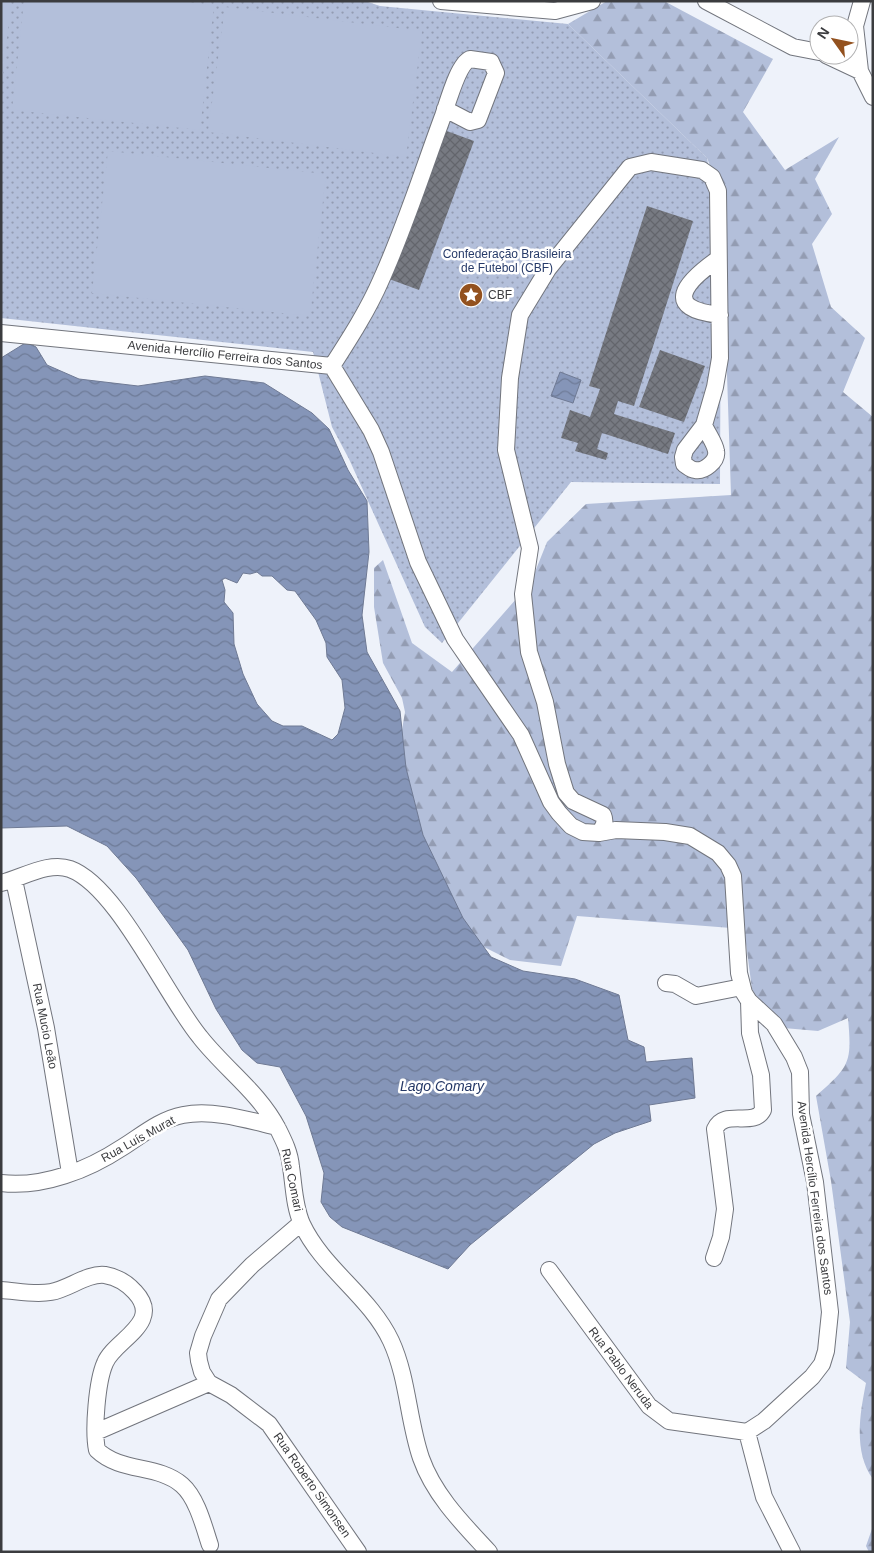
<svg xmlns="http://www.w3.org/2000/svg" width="874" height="1553" viewBox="0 0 874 1553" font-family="Arial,sans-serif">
<defs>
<pattern id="forest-firs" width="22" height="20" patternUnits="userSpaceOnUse" patternTransform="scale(1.25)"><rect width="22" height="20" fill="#b3bfda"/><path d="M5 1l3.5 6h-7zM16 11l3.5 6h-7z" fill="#939cb2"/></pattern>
<pattern id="park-dots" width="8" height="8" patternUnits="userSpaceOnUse" patternTransform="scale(1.25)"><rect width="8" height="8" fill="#b3bfda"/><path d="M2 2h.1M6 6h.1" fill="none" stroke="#939cb2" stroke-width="1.8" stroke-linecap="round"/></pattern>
<pattern id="water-waves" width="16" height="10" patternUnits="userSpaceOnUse" patternTransform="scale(1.25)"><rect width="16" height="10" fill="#8595b8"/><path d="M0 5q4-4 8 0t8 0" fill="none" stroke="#6e7b97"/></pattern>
<pattern id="building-cross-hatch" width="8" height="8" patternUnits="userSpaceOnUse" patternTransform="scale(1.25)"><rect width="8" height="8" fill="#777a82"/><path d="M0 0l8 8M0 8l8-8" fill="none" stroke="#63656c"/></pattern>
</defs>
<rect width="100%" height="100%" fill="#eef2fa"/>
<path fill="url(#forest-firs)" d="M607,1H664L773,59L743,112L785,170L839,137L815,179L832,214L812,244L831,307L865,338L843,392L873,417V1479C853,1452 860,1413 866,1383L846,1368L850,1322L831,1181L816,1096C850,1066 852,1063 848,1018L818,1031L772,1027L752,989L744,929L577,916L561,966L510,960L482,946L453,912L412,829L396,765L405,712L402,698L383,663L374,607V568L383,560L412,643L452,672L531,582L547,542L586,504L731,495L721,193L707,158L568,24Z
M873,1526V1552H869L866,1546Z"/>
<path fill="url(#park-dots)" d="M1,1H365L380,6L568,24L707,158L721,240L720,484L571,482L442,643L425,627L349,459L332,427L313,352L1,318Z"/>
<path fill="#b3bfda" d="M1,1H11L1,91Z
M24,1H180L214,5L200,130L12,110Z
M225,7L422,31L406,157L208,132Z
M108,151L326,174L310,316L92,293Z"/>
<path fill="url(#water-waves)" stroke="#6f7a94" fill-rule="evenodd" d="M27,342L36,347L47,365L79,379L138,386L205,376L264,383L312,413L329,429L348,470L367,501L369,552L362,615L367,652L400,711L406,768L423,835L463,918L491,957L523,971L575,979L619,995L628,1040L644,1047L646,1062L692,1058L695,1098L649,1105L651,1121L615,1133L594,1144L470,1245L448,1269L342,1227L330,1217L321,1202L324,1173L306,1116L280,1067L257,1063L242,1050L216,1009L188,950L136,878L107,846L67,826L1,828V358ZM257,572L262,576H272L287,590L295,591L316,620L326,643L327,657L342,680L345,708L338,734L332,740L302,726H283L272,721L257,704L243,674L234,644L233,613L224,602L225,590L222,580L225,578L237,583L243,573L250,574Z
M560,372L581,380L573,403L551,396Z"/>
<path fill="url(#building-cross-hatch)" d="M444,130L474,141L419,290L389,279Z
M647,206L693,221L634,406L618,401L614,414L675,433L668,454L602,433L597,449L608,453L606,460L575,451L578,443L561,438L570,410L590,417L600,389L589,386Z
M660,350L705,366L684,422L639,407Z"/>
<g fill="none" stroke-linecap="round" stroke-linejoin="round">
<g stroke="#72757d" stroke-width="18">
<path id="minor" d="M441,1L555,11L592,1
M706,1L793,47L819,52
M862,1L855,26L860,71L873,97
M826,55L860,71
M718,259C685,282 661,309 720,315
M1,333L332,366L371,430L381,452L418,562L455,639L521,735L551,802L559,813L571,826L583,832L599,833L616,830L665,832L690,836L718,853L728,865L733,876L739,973L744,993L749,1001L774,1024L794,1057L800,1072L801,1114L815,1182L830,1312L826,1351L822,1364L812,1377L764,1421L747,1432
M332,366C350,338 368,310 381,280C405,227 423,170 443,116C448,102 458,64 470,59L491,62L496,73L478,120L470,122L445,109
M599,833C604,826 606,822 603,815L573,801L566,793L557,764L545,702L529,652L523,594L530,548L506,450L510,378L520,315L548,269L630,167L651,162L702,170L712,177L718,191L720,358L715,387L704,425L685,450L683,457L684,464C687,466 691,470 695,470C704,472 718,461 716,451C715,443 707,433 704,425
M14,880L46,1028L70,1173
M1,883C22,878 49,861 70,869C117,886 166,996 200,1037C225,1069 259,1092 278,1129C284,1141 290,1153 291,1167C294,1186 294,1206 302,1224C323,1269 370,1296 391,1341C408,1378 408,1420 421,1458C434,1495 463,1524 489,1552
M666,983L675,984L696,996L742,987
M1,1183C43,1188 88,1170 123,1147C142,1135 161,1119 183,1115C213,1109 248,1120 277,1127
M301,1223L252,1265L219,1299L203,1336L198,1353L199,1361L202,1372L209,1383L231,1395L269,1424L358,1552
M714,1258L721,1237L725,1209L715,1129C724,1108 754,1128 763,1110L761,1075L750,1033L749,1001
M549,1270L649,1406L669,1421L747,1432
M1,1290C17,1291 35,1295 51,1292C69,1289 87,1273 105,1275C117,1277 127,1283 135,1292C164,1323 114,1340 105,1363C97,1381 93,1430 97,1450C121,1473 158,1464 182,1485C197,1498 204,1527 210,1545
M96,1432L209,1383
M747,1432L764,1497L792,1552"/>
</g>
<use href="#minor" stroke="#fff" stroke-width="16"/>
</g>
<defs>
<g id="sight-disc" transform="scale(1.25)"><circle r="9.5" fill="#93511e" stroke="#fff"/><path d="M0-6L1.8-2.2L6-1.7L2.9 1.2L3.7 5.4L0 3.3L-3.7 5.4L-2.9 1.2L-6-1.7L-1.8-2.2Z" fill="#fff"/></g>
</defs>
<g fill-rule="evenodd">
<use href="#sight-disc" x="471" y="295"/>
</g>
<g text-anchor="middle" stroke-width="5" stroke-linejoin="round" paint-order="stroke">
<g font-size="12" fill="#273b69" stroke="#fff">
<text x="507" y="258">Confederação Brasileira<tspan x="507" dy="14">de Futebol (CBF)</tspan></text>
</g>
<g font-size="12" fill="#3b3c3f" stroke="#fff" text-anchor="start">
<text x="488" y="299">CBF</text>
</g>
<g font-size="12" fill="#3b3c3f" stroke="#fff">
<text transform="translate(225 355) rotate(6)" y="4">Avenida Hercílio Ferreira dos Santos</text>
<text transform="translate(45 1026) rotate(79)" y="4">Rua Mucio Leão</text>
<text transform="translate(138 1139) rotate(-29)" y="4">Rua Luís Murat</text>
<text transform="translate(292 1180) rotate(78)" y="4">Rua Comari</text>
<text transform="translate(815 1198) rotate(82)" y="4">Avenida Hercílio Ferreira dos Santos</text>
<text transform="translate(621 1368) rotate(53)" y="4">Rua Pablo Neruda</text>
<text transform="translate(312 1485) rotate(55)" y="4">Rua Roberto Simonsen</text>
</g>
<g font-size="14" font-style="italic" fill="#263967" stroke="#fff">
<text x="442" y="1091">Lago Comary</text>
</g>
</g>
<rect width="874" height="1553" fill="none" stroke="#3b3c3f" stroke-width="5"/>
<g transform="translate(834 40) rotate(303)"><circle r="24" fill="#ffffff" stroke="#b1b1b2"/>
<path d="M0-4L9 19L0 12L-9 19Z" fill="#93511e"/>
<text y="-8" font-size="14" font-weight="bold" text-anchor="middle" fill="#3b3c3f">N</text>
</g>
</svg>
